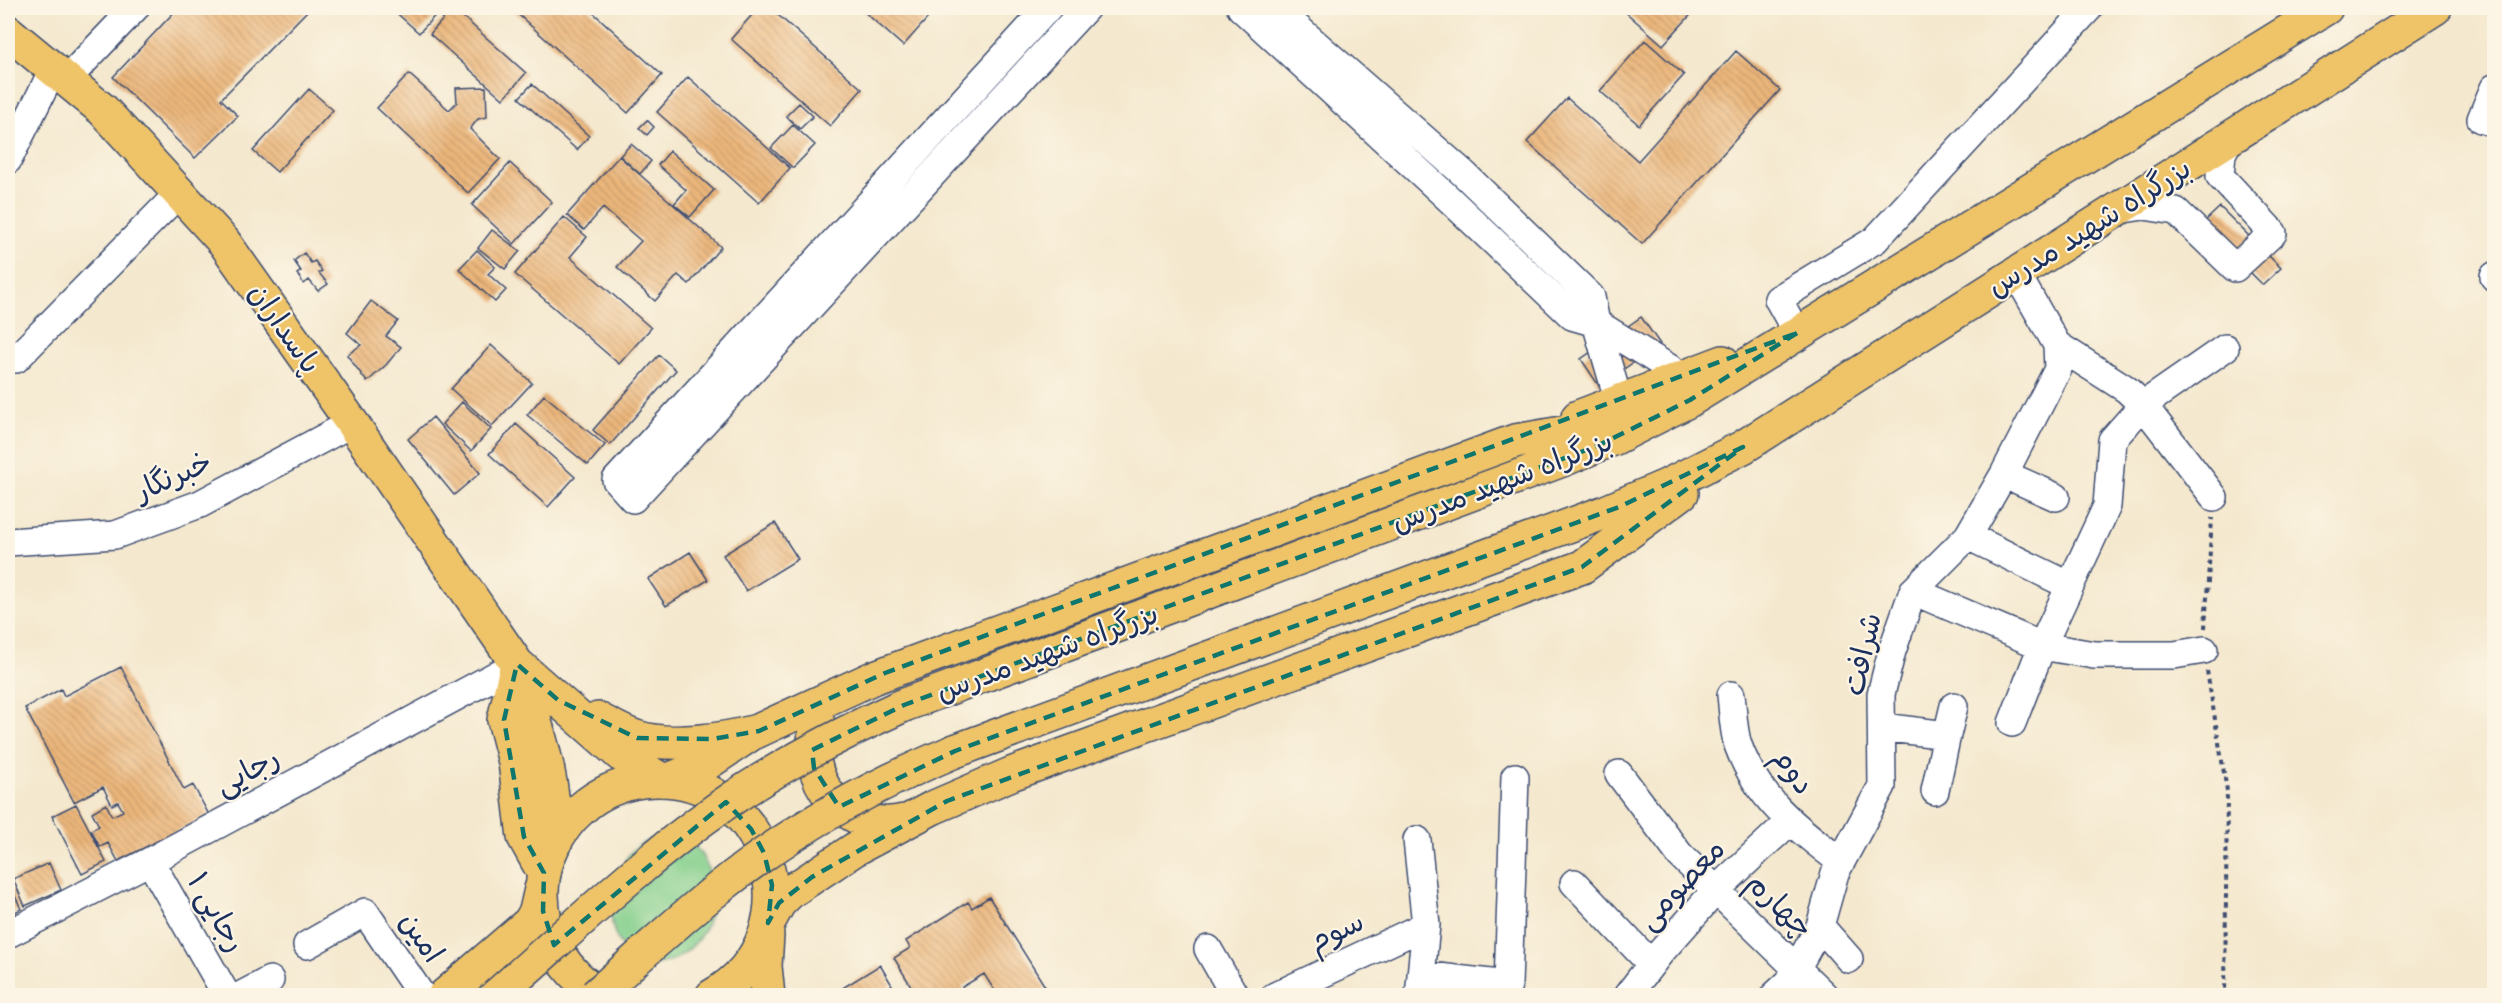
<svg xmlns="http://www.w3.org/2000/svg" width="2502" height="1003" viewBox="0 0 2502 1003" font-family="Caveat,'Playpen Sans Arabic',sans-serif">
<defs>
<pattern id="building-back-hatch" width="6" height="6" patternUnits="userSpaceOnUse" patternTransform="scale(1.5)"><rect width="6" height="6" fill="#edb77b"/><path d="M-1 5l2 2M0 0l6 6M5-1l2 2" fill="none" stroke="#bf9568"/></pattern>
</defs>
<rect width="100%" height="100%" fill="#fcf5e5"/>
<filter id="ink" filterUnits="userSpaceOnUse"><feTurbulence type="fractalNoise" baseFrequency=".0167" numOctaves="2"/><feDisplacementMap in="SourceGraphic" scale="12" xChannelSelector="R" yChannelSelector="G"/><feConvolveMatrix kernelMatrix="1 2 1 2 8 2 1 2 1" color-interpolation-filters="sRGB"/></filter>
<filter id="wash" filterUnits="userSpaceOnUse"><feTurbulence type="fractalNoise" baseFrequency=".008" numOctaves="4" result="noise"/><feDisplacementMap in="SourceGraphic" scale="24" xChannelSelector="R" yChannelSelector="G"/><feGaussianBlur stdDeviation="1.35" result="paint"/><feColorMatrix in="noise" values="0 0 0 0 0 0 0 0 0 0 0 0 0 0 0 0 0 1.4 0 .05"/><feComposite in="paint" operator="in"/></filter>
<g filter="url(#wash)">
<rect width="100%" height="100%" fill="#f4e8ce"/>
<path fill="#84cf8c" stroke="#507f75" stroke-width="1.5" d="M656,837C665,838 679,838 688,842C697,846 704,857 707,866C736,939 646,1003 616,936C609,920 611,908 615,892C620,864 628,847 656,837Z"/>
<g id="blocks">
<path fill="url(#building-back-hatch)" d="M178,8H310L221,99L238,116L195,158L113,77Z
M391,8H442L419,33Z
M453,8L526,73L503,99L430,34Z
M511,8H588L662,75L628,113Z
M758,8H770L862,89L830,126L731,39Z
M860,8H932L935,10L903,46Z
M1624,8H1697L1663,45L1622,9Z
M1645,40L1684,75L1639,125L1600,91Z
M1736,51L1780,90L1642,244L1527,142L1567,98L1638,161Z
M409,74L449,110L457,102L456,88L486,87L487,117L478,119L470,129L500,159L468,193L377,108Z
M688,77L790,168L759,203L657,112Z
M532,84L589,136L577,150L519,98Z
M309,89L333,110L277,172L253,151Z
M799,103L813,116L800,129L786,116Z
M647,120L654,127L647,135L639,128Z
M793,125L815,145L793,168L771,148Z
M631,144L651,161L640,174L620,156Z
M670,151L714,190L690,217L674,204L686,190L658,165Z
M619,156L721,247L689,284L678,275L655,301L617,267L641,241L603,208L584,230L567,215Z
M510,163L552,202L514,244L472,205Z
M2220,207L2281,268L2263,285L2202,224Z
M564,217L587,237L570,257L651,328L619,364L515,274Z
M492,230L520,251L505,269L478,248Z
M477,250L495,267L488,274L506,290L495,302L459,269Z
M304,253L311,263L315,261L322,271L319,273L328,284L318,291L309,280L304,284L297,274L301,271L294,261Z
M371,301L398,321L386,336L401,347L386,365L367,382L347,355L361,345L347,333Z
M1641,317L1660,344L1599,386L1581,359Z
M491,345L532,383L492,426L451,389Z
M659,355L676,370L610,445L593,430Z
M544,395L605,445L588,465L527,415Z
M462,402L491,429L471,451L442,424Z
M433,417L480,473L454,495L408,439Z
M516,424L575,477L548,507L489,454Z
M775,523L798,559L746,591L723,555Z
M690,552L708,580L666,606L648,579Z
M121,667L184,790L193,785L209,815L118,861L108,843L100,847L91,830L99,826L92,812L106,804L112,816L123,811L118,802L112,805L103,787L74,802L25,708L61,689L64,696Z
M76,804L106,862L82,874L52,816Z
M49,863L61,890L25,906L13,879Z
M8,880L21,909L8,916Z
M989,897L1046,988L1034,996H998L984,974L962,987L967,996H917L894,958L910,948L906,941L968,902L972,908Z
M880,965L892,985L875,996H838L836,992Z"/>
</g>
</g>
<g filter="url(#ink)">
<use href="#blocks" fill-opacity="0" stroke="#3c4b6f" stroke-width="1.5"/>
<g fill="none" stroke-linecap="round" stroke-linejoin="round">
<g stroke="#3c4b6f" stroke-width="30">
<path id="minor" d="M1048,8L616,480L633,499L1086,8
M1241,8L1447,197L1572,316L1596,323L1591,297L1464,174L1275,8
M66,80L135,8
M2494,88L2481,119L2494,123
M8,160L53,70
M2117,210L2144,206L2176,211L2235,268L2273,233L2220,176L2222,154L2230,138
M2016,273L2057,345L2126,389L2143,405L2214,497
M2494,276V277
M1797,333L1778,299L1875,240L2089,8
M16,359L179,193
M1619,402L1596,323L1684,377
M2004,474L2056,497
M1968,536L2056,579
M8,542L115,535L200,504L352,423
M1913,591L2042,646L2094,655H2174L2204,650
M1731,695C1733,711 1733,730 1738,745C1758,800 1797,828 1841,862
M2012,723L2042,646L2107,506L2112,440L2143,405L2225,348
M1882,727L1947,735L1954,706
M1619,774L1680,855L1825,996
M1935,791L1947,735
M1417,840L1426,925L1419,996
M150,861L227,996
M1574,883L1651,964
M1820,926L1849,959
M8,934L150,861L517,664
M307,945L365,912L422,996
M1208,949L1235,996
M1421,975L1508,985L1515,777
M240,996L270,980
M1275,996L1426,925
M1627,996L1660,953L1716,890L1789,822
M1774,996L1789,982L1820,926L1835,873L1882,786L1881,694L1892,651L1913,591L1968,536L2004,474L2058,369L2057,345"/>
</g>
<g stroke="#3c4b6f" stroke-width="36">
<path id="major" d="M8,32L103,110L224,242L352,423L517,664L621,755L662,780
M517,664L504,720L515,762L524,837L544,873
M517,664C534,720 561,788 552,848
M598,719C610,725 623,733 636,737C669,748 724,740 757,731"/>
</g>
<g stroke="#3c4b6f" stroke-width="36">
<path id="highway" d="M1578,417L1723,362
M904,705L1565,459L1613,439L1690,400L2326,8
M818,723C798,779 846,835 904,821
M955,751L1603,513L1666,486L1743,447L2435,8
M668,780L703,766L751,734L875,677L1515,441L1613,424
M768,923L779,903L790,892L855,849L932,808L1011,774L1582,567L1682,493
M767,935L765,966L768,996
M444,996L530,922L536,911L541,889
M603,996C565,975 541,935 542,891C543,859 558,829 582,808C599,793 621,784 643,781C768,766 821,934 712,996"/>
</g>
<path stroke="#3c4b6f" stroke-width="4" stroke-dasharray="4.5 4.5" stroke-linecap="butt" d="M2205,628L2212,518
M2207,671L2227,791L2225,996"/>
<use href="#minor" stroke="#fff" stroke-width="27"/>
<use href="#major" stroke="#efc469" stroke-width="33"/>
<use href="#highway" stroke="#efc469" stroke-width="33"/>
<g stroke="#3c4b6f" stroke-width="36" stroke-linecap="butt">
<path id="highway-bridge" d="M496,996C569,932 640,863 720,807C778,766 840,734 904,705
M595,996C636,960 676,922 719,888C790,831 871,786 955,751"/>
</g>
<use href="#highway-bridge" stroke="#efc469" stroke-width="33"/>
</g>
</g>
<path fill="none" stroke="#0f766e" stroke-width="4.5" stroke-dasharray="12 8" stroke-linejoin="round" d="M1797,333L1690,400L1597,446L904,705L812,750L814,768L839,807L955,751L1619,507L1743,447L1582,567L947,801L812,877L779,903L768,923L772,885L764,853L751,829L726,802L554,945L543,911L544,873L524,837L504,720L517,664L558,700L637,738L712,739L759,731L885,673Z"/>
<g text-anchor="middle" stroke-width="4.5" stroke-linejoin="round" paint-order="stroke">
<g font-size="30" fill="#1b2f5e" stroke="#fcf5e5">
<text transform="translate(2089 227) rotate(-32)" y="10">بزرگراه شهید مدرس</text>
<text transform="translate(285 328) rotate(55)" y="10">پاسداران</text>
<text transform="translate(173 476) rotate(-24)" y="10">خبرنگار</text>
<text transform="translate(1502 481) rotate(-21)" y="10">بزرگراه شهید مدرس</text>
<text transform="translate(1047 652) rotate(-20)" y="10">بزرگراه شهید مدرس</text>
<text transform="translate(1862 654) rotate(-77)" y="10">شرافت</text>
<text transform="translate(247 771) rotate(-28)" y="10">رجایی</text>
<text transform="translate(1794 771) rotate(55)" y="10">دوم</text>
<text transform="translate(1681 884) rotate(-47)" y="10">معصومی</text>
<text transform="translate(1780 905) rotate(44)" y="10">چهارم</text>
<text transform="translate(217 912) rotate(60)" y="10">رجایی ۱</text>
<text transform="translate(1336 931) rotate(-25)" y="10">سوم</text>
<text transform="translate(422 937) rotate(56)" y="10">امین</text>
</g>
</g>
<rect width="2502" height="1003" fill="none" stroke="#fcf5e5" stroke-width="30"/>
</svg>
